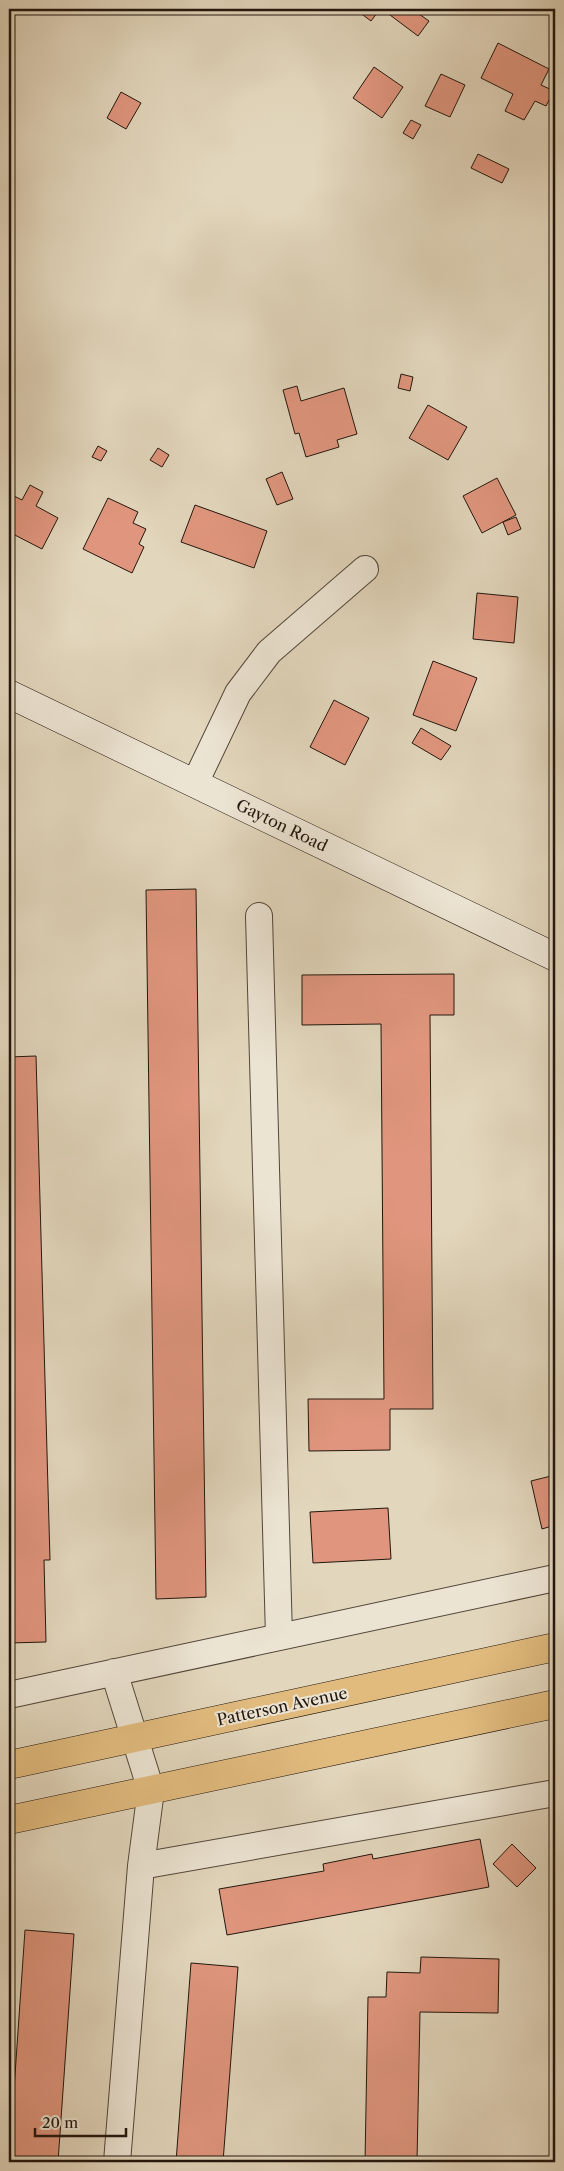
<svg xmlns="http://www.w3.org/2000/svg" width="564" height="2171" viewBox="0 0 564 2171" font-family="'Libre Caslon Text',serif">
<rect width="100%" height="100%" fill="#e2d6bc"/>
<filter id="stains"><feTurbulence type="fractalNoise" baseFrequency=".004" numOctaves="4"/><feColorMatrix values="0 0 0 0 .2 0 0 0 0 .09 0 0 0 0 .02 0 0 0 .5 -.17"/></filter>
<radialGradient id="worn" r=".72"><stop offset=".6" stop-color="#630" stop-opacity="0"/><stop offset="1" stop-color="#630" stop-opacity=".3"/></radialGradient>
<path fill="#e0967e" stroke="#22160e" d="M355,9H380L371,21Z
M382,9H423L419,14L429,21L418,36Z
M498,43L549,69L541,85L554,91L546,106L535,101L524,120L505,111L513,94L481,78Z
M374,67L403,87L382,118L353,98Z
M441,74L465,85L450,117L425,106Z
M121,92L141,103L126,129L107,118Z
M411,120L421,125L413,139L403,133Z
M478,154L509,169L502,183L471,168Z
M401,374L413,377L410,391L398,388Z
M297,386L301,401L344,388L357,434L337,440L339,447L306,457L299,433L295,434L283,390Z
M428,405L467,427L448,460L409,438Z
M98,446L107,451L101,461L92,457Z
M158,448L169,455L162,467L150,460Z
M282,472L293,499L277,505L266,479Z
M497,478L516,515L482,533L463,496Z
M30,485L43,492L36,506L58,518L42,549L9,532V505L14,496L22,500Z
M108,498L138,512L133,523L146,529L139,544L144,547L132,573L83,549Z
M195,505L267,531L254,568L181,542Z
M516,517L521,529L508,535L503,522Z
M477,593L518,597L514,643L473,639Z
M433,661L477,678L456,731L413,715Z
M334,700L369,718L345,765L310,747Z
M421,728L451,746L441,760L412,743Z
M196,889L206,1597L156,1599L146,890Z
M454,974V1015H430L433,1409H390V1450L309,1451L308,1399H384L381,1024L302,1025V975Z
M9,1025H12V1046H9Z
M36,1056L50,1560H44L46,1642L9,1643V1057Z
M555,1475V1525L542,1529L531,1481Z
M388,1508L391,1559L313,1563L310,1512Z
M480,1839L489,1887L227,1935L219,1889L324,1871L323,1864L372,1854L373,1859Z
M512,1844L536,1868L517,1887L493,1864Z
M25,1930L74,1934L58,2162H9Z
M421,1957L499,1959L498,2013L420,2012L417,2162H365L368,1997H386L387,1972L420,1973Z
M191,1963L238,1967L223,2162H176Z"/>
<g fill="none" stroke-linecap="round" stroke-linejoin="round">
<g stroke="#52463a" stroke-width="28">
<path id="street" d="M195,783L238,693L269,652L365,569
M259,916L279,1637
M114,1672L151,1790L141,1866L117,2162
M9,1695L555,1578
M141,1866L555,1793"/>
</g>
<g stroke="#22160e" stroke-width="29">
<path id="secondary" d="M9,694L555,957"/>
</g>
<g stroke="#22160e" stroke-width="29">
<path id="primary" d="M9,1765L555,1647
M9,1820L555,1704"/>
</g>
<use href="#street" stroke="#ece4d3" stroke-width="26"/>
<use href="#secondary" stroke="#ece4d3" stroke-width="28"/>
<use href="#primary" stroke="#e1bb7e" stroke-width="28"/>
</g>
<g text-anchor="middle" stroke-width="4" stroke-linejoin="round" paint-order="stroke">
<g font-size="16" fill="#22160e" stroke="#ece4d3">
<text transform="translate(282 825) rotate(26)" y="6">Gayton Road</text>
<text transform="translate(282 1706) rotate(-12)" y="6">Patterson Avenue</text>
</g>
</g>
<rect width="564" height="2171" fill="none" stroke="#e2d6bc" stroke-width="30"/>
<rect x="10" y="10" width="544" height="2151" fill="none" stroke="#22160e" stroke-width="2.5"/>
<rect x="15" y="15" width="534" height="2141" fill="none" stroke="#22160e"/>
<path d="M35 2128v8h91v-8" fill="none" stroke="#22160e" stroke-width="2.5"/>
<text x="42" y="2128" font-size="15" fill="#22160e" stroke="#ece4d3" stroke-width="4" paint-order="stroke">20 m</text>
<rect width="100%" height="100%" filter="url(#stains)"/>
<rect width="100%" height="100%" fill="url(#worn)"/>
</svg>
